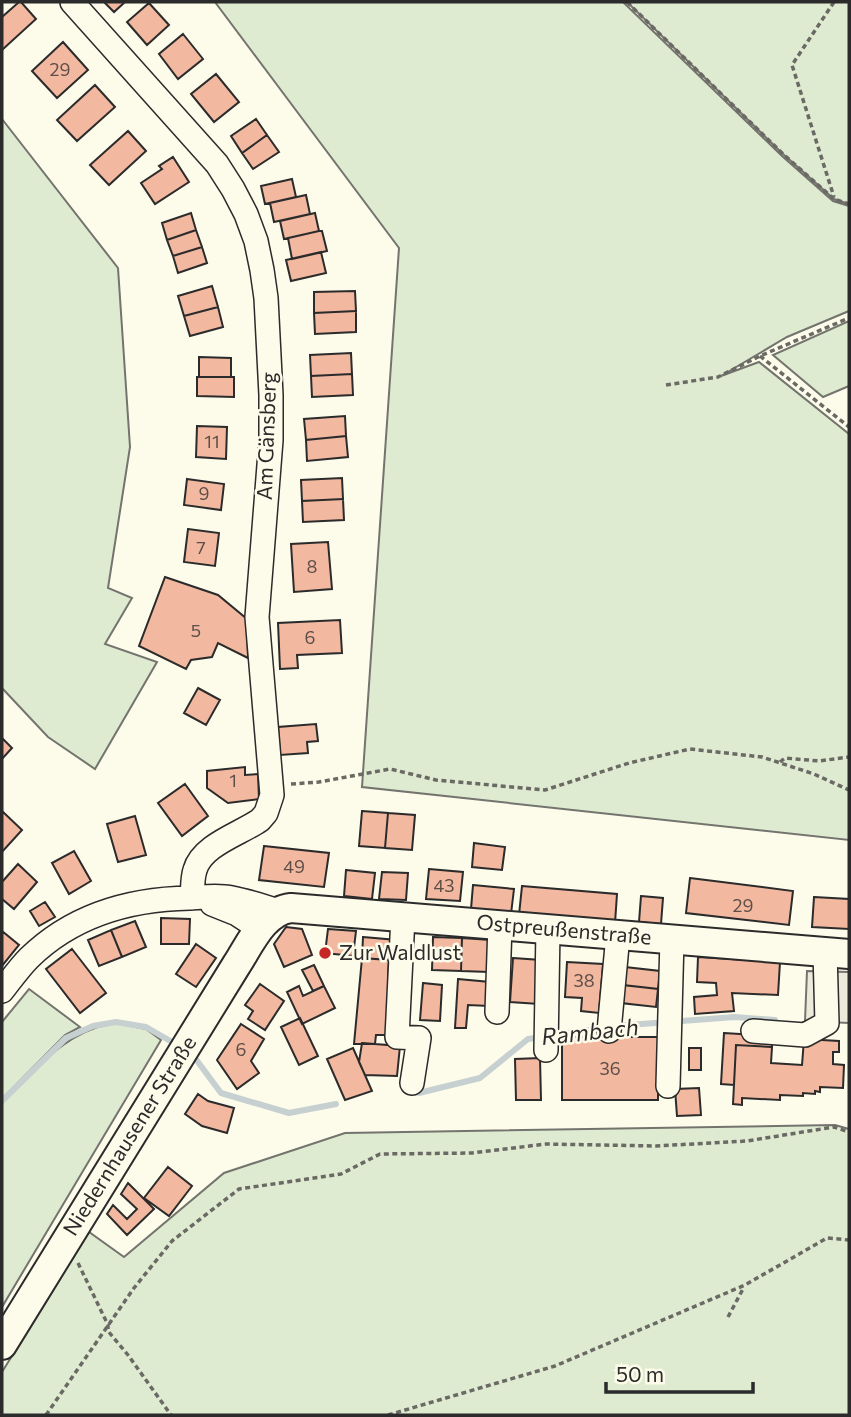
<svg xmlns="http://www.w3.org/2000/svg" width="851" height="1417" viewBox="0 0 851 1417" font-family="Commissioner,sans-serif">
<rect width="100%" height="100%" fill="#fdfbea"/>
<path fill="#deebd1" stroke="#74746e" stroke-width="2" d="M215,2H623L782,156L833,201L849,206V311L787,337L721,376L759,362L849,434V840L362,787L399,248Z
M627,2H849V204L834,199L783,154Z
M2,119L118,268L130,447L108,588L132,598L105,644L157,662L95,769L48,737L2,688Z
M849,321V386L823,397L773,355Z
M29,989L80,1027L65,1035L2,1099V1022Z
M116,1023L146,1029L161,1040L2,1307V1103C29,1076 57,1041 95,1028C101,1026 109,1025 116,1023Z
M835,1125L849,1129V1415H2V1372L89,1232L124,1257L224,1173L345,1133Z"/>
<path fill="#eceadb" stroke="#74746e" stroke-width="2" d="M807,971L849,972V1023L805,1021Z"/>
<g fill="none" stroke-linecap="round" stroke-linejoin="round">
<path stroke="#c7d0d0" stroke-width="6" d="M615,1026L735,1017L775,1020
M552,1035L604,1028
M192,1054L221,1093L289,1113L336,1104
M419,1093L480,1078L528,1039L542,1037
M2,1101L66,1038L93,1026L116,1022L146,1027L179,1046"/>
</g>
<path fill="#f2b8a0" stroke="#2b2b2b" stroke-width="2" d="M19,2H21L36,19L2,50V17Z
M104,2H125L114,12Z
M149,3L169,25L147,45L127,22Z
M183,34L203,59L178,79L159,54Z
M63,42L88,70L57,98L32,71Z
M216,74L239,102L214,122L191,94Z
M95,85L115,107L77,141L57,120Z
M256,119L267,135L242,153L231,136Z
M128,131L146,151L109,185L90,165Z
M267,135L279,152L253,169L242,153Z
M173,157L189,182L155,204L141,183L162,169L159,166Z
M292,179L296,197L265,204L261,186Z
M306,195L310,214L274,222L270,203Z
M191,213L196,230L167,240L162,223Z
M315,213L319,231L284,239L280,221Z
M196,230L202,247L173,256L167,240Z
M319,231H322L327,251L292,259L288,238Z
M202,247L207,263L178,273L173,256Z
M321,252L326,273L291,281L286,260Z
M212,286L218,307L184,316L178,296Z
M355,291L356,311L314,313V292Z
M218,307L223,327L190,336L184,316Z
M356,311V332L315,334L314,313Z
M351,353L352,374L311,376L310,355Z
M199,357L231,358V377H199Z
M352,374L353,395L312,397L311,376Z
M197,377H234V397L197,396Z
M345,416L346,436L306,440L304,419Z
M197,426L227,427L226,459L196,457Z
M346,436L348,457L307,461L306,440Z
M342,478L343,499L302,501L301,480Z
M187,479L224,484L221,510L184,505Z
M343,499L344,520L303,522L302,501Z
M188,529L219,533L215,566L184,562Z
M328,542L332,589L294,592L291,544Z
M165,577L218,595L247,619L248,658L218,643L212,657L191,660L186,669L139,646Z
M340,620L342,653L297,655L298,668L280,669L278,623Z
M198,688L220,700L206,725L184,713Z
M316,724L318,741L307,742L308,753L280,755L278,727Z
M2,738L12,748L2,759Z
M245,767V775L258,774L259,799L228,803L207,788V771Z
M185,784L208,816L182,836L158,803Z
M2,811L22,830L2,852Z
M362,811L388,813L385,848L359,846Z
M388,813L415,815L412,850L385,848Z
M135,816L146,855L118,862L107,824Z
M474,843L505,847L502,870L472,867Z
M264,846L329,853L324,887L259,880Z
M74,851L91,881L69,894L52,863Z
M18,864L37,882L14,909L2,899V882Z
M429,869L463,872L460,901L426,899Z
M346,870L375,873L372,899L344,896Z
M382,872L408,873L406,900L379,899Z
M690,878L793,891L789,925L686,913Z
M473,885L514,889L511,914L471,909Z
M522,886L617,894L615,923L519,915Z
M641,896L663,898L661,924L639,922Z
M814,897L849,899V929L812,927Z
M45,902L55,917L39,926L30,911Z
M161,918L190,919L189,944H161Z
M135,921L146,947L122,957L111,930Z
M286,927L302,929L312,955L284,967L274,944Z
M328,929L356,931L353,956L325,953Z
M111,930L122,957L99,966L88,940Z
M2,931L19,945L2,966Z
M363,937L397,940L394,975H388L389,960L362,958Z
M433,937L462,938L461,971L432,970Z
M462,938L491,940L489,972L461,971Z
M196,944L216,958L196,987L176,974Z
M72,949L106,993L80,1013L46,969Z
M698,957L780,962L778,995L732,993L734,1011L695,1014L694,997L717,995L716,983L697,982Z
M362,958L389,960L388,975H394L389,1035H376L375,1044H354Z
M513,958L541,960L539,1004L510,1002Z
M567,962L603,964L599,1013L581,1011L582,998L565,997Z
M314,965L324,986L313,991L302,970Z
M625,967L660,971L658,989L623,985Z
M458,979L490,982L489,1006L468,1005L466,1028H455Z
M423,983L442,985L440,1021L420,1020Z
M260,984L284,1001L265,1030L248,1019L253,1011L245,1005Z
M623,985L658,989L656,1007L621,1003Z
M299,986L303,996L324,986L335,1008L302,1024L287,992Z
M300,1018L318,1056L299,1065L281,1027Z
M241,1024L264,1039L251,1061L259,1073L237,1089L217,1060Z
M724,1033L772,1036V1047L736,1045L734,1085L721,1084Z
M562,1037H658V1100H562Z
M804,1039L839,1041V1052H833V1064L844,1065L843,1088L820,1087V1092L815,1091V1094L803,1093V1096L780,1095V1100L742,1098V1105L733,1104L736,1045L772,1047L771,1063L802,1065Z
M362,1043L400,1046L397,1076L365,1075L359,1062Z
M353,1048L372,1091L345,1100L327,1059Z
M689,1048H701V1070H689Z
M540,1058L541,1100H516L515,1059Z
M699,1088L701,1115L677,1116L675,1089Z
M198,1094L208,1101L234,1108L227,1133L202,1126L185,1114Z
M168,1167L192,1186L169,1216L144,1198Z
M128,1183L154,1209L127,1235L107,1214L113,1205L127,1219L137,1209L121,1194Z"/>
<g fill="none" stroke-linecap="round" stroke-linejoin="round">
<g stroke="#2b2b2b" stroke-width="26">
<path id="minor" d="M72,2L217,164L233,189L246,214L256,241L262,270L266,298L271,395V440L257,617L272,795L266,813L260,820C240,834 202,845 195,870C192,879 193,889 192,898
M212,904L237,914L260,929
M403,917L397,1037L419,1038L412,1083
M2,991C10,981 19,968 29,958C73,915 129,899 190,898C204,897 218,895 232,898C248,901 263,906 278,911
M497,1012L500,925
M609,1031L618,935
M753,1031L805,1035L827,1023L825,952
M546,1050L548,929
M668,1086L672,939"/>
</g>
<g stroke="#2b2b2b" stroke-width="32">
<path id="major" d="M2,1345L237,964C250,944 264,911 291,908L849,954"/>
</g>
<path stroke="#6a6964" stroke-width="3.5" stroke-dasharray="5 3.5" stroke-linecap="butt" d="M627,2L783,154L834,199L849,204
M834,2L792,65L834,197
M760,356L849,427
M666,385L718,377L760,356L849,318
M780,762L785,758L819,761L849,757
M291,784L319,782L390,769L436,780L545,790L629,763L690,749L762,757L814,774L849,790
M78,1263L108,1325V1331L128,1355L171,1415
M728,1317L744,1287
M46,1415L134,1288L172,1241L239,1189L341,1174L380,1154L472,1153L546,1144L656,1146L747,1141L834,1127L849,1132
M388,1415L555,1366L745,1285L827,1238L849,1240"/>
<use href="#minor" stroke="#fdfbea" stroke-width="23"/>
<use href="#major" stroke="#fdfbea" stroke-width="28"/>
</g>
<circle fill="#c62828" stroke="#fdfbea" stroke-width="2.5" cx="325" cy="953" r="7"/>
<g text-anchor="middle" stroke-width="5" stroke-linejoin="round" paint-order="stroke">
<g font-size="18" fill="#5d4e48">
<text x="60" y="76">29</text>
<text x="212" y="448">11</text>
<text x="204" y="500">9</text>
<text x="201" y="554">7</text>
<text x="312" y="573">8</text>
<text x="196" y="637">5</text>
<text x="310" y="644">6</text>
<text x="233" y="787">1</text>
<text x="294" y="873">49</text>
<text x="444" y="892">43</text>
<text x="743" y="912">29</text>
<text x="584" y="987">38</text>
<text x="241" y="1056">6</text>
<text x="610" y="1075">36</text>
</g>
<g font-size="21" fill="#2b2b2b" stroke="#fdfbea">
<text transform="translate(267 436) rotate(-88)" y="7">Am Gänsberg</text>
<text transform="translate(564 930) rotate(5)" y="7">Ostpreußenstraße</text>
<text transform="translate(130 1136) rotate(-58)" y="7">Niedernhausener Straße</text>
</g>
<g font-size="21" fill="#2b2b2b" stroke="#fdfbea" text-anchor="start">
<text x="339" y="960">Zur Waldlust</text>
</g>
<g font-size="23" font-style="italic" fill="#2b2b2b" stroke="#fdfbea">
<text transform="translate(590 1032) rotate(-6)" y="8">Rambach</text>
</g>
</g>
<rect width="851" height="1417" fill="none" stroke="#2b2b2b" stroke-width="7"/>
<path d="M606 1382v10h147v-10" fill="none" stroke="#2b2b2b" stroke-width="3.5"/>
<text x="616" y="1382" font-size="21" fill="#2b2b2b" stroke="#fdfbea" stroke-width="5" paint-order="stroke">50 m</text>
</svg>
